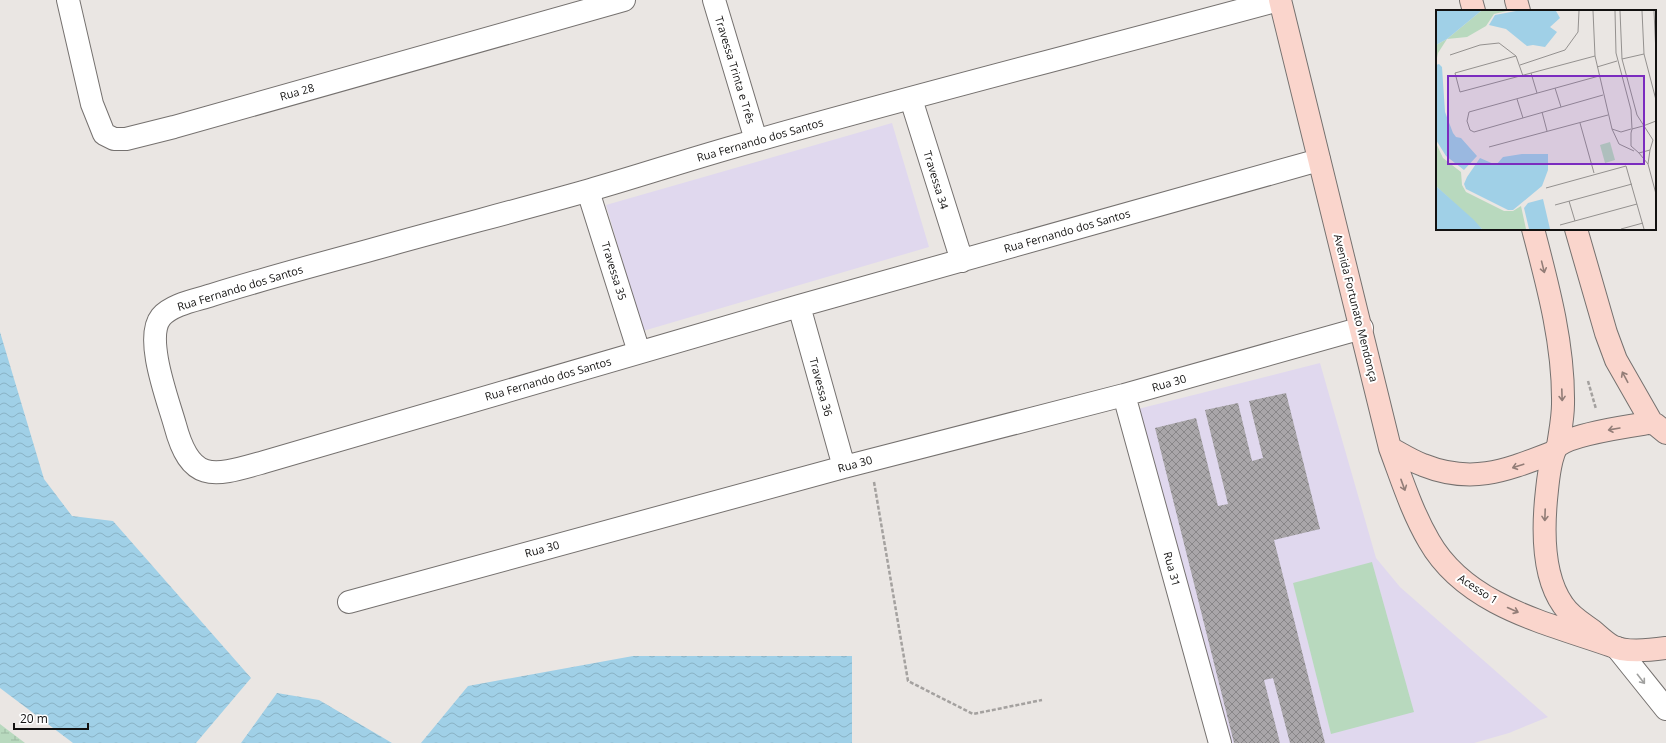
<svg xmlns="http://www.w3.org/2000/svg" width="1666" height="743" viewBox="0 0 1666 743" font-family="'Open Sans',sans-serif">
<defs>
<pattern id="wetland-marsh" width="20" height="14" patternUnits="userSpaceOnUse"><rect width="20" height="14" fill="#b8d9be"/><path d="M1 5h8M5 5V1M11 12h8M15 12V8" fill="none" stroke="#9db9a2"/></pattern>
<pattern id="water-waves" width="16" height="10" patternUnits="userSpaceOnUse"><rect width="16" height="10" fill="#a0d0e7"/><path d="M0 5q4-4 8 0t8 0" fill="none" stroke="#89b2c5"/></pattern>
<pattern id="building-cross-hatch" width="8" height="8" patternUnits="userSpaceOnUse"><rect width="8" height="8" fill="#a9a6a9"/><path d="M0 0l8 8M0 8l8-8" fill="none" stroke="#888688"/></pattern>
</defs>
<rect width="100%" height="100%" fill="#eae6e3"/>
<path fill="#e0d8ee" d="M892,123L929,247L643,331L606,205Z
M1320,363L1376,558L1400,587L1548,717L1509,733L1474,743H1225L1134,410Z"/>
<path fill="url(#wetland-marsh)" d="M0,724L25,743H0Z"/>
<path fill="#b8d9be" d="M1372,562L1414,712L1331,734L1293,583Z"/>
<path fill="url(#water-waves)" d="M0,332L44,479L72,516L113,521L251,678L196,743H73L0,688Z
M633,656H852V743H421L468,686Z
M277,693L319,700L392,743H241Z"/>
<path fill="url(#building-cross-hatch)" d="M1286,393L1320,529L1274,540L1325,743H1290L1273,678L1264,680L1280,743H1234L1155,428L1196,418L1218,506L1228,504L1205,410L1238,403L1252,461L1263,458L1249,401Z"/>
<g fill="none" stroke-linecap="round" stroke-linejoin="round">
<g stroke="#75716f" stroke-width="24">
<path id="street" d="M68,0L92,104L104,134L114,139H126L174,127L624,0
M714,0L756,140
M1279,0C1106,47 931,91 758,140C702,155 646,174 590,190C516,211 441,230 367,251C315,265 263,279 212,295C197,300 172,304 161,317C144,338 168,400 175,425C191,485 214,476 264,462L799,306L1319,160
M911,99L962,261
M588,191L639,352
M799,306L844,467
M1124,395L1220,743
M349,602L844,467L1124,395L1362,328
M1617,648L1666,709"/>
</g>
<g stroke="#75716f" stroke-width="24">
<path id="secondary" d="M1280,0L1390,448C1402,480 1412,512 1429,541C1466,606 1547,623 1612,646
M1471,0L1474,11
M1516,0L1519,11
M1533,229C1548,286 1564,345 1563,404C1563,418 1560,432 1558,446
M1576,229L1606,333L1616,360L1652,423
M1666,433L1655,424L1649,423C1630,426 1572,434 1558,446C1551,452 1548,480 1547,490C1543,525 1541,574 1563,605C1570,616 1582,623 1593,631C1599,636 1605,642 1612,646C1625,653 1652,650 1666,648
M1390,448C1401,454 1412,461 1423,465C1473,485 1507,470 1554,452"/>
</g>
<path stroke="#a4a19f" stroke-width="2.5" stroke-dasharray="4 2" stroke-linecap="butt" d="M1588,381L1596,409
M874,482L908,681L973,714L1042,700"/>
<use href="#street" stroke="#fff" stroke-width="22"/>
<use href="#secondary" stroke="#fad5cc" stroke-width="22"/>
</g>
<defs><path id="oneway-shaft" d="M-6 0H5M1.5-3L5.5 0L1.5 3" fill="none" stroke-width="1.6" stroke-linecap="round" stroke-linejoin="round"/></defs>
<g stroke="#927d77">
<use href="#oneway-shaft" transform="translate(1543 267) rotate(76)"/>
<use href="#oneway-shaft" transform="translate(1625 377) rotate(-118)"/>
<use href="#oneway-shaft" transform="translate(1562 395) rotate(88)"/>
<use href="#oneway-shaft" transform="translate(1614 429) rotate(170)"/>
<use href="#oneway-shaft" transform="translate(1518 466) rotate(162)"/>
<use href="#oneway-shaft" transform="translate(1403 485) rotate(70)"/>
<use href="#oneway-shaft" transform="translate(1545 515) rotate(92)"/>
<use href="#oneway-shaft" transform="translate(1513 610) rotate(24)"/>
</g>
<use stroke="#a0a09f" href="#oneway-shaft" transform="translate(1641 679) rotate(52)"/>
<g text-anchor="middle" stroke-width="4" stroke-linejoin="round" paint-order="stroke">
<g font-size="11" fill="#121110" stroke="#fff">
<text transform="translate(735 70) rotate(73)" y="4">Travessa Trinta e Três</text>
<text transform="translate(297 92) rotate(-16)" y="4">Rua 28</text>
<text transform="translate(760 140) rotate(-16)" y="4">Rua Fernando dos Santos</text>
<text transform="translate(936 180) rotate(73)" y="4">Travessa 34</text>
<text transform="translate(1067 231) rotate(-16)" y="4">Rua Fernando dos Santos</text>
<text transform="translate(614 271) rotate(73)" y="4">Travessa 35</text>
<text transform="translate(240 288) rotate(-17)" y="4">Rua Fernando dos Santos</text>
<text transform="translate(1356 308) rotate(76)" y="4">Avenida Fortunato Mendonça</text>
<text transform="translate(548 379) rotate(-16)" y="4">Rua Fernando dos Santos</text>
<text transform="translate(1169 383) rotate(-16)" y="4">Rua 30</text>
<text transform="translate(821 387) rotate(75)" y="4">Travessa 36</text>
<text transform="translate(855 464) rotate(-15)" y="4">Rua 30</text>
<text transform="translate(542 549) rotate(-15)" y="4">Rua 30</text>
<text transform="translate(1172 569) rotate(75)" y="4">Rua 31</text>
<text transform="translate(1478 589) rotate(33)" y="4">Acesso 1</text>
</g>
</g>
<g transform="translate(1436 10)">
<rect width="220" height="220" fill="#eae6e3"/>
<path d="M45,1H71L58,4L50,16L31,27L11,29L2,43L0,53V35L11,29ZM0,133L7,148L25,162L26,175L30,182L68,201H77L85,196L90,219H46L0,176Z" fill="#b8d9be"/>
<path d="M174,132L179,150L169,153L164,135Z" fill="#b8d9be"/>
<path d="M0,1H45L11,29L0,35ZM80,1H120L124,8L114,17L121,22L109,37L97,35L91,36L70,19L53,15L59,5ZM3,54L6,57L9,102L17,123L20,127L25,128L41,146L28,160L10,146L0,130V55ZM86,144H112V160L106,176L77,200H72L30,179L28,174L31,167L44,148L60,155L67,147ZM0,176L38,210L46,219H0ZM107,189L114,219H93L88,198L92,193Z" fill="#a0d0e7"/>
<path fill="none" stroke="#94918f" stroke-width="1" d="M157,1L159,46L176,119L183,134L198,141M179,1L180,43L195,100L196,119M184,1L186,49L201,105L217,130L214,140L203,143L195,136V123L196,119L207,116M206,1L208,44L220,90M218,1L220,44M14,45L44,35L63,33L80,46L87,66M80,46L19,63L24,82L159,46M186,49L208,44M84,55L129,40L142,22L143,1M161,57L181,51M95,63L101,83M163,66L33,102L31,111L34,120L38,122L167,85M119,78L125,97M81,89L87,108M106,102L111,121M144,113L158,163M207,116L220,111M176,119L185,122L195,119M53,137L172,105M214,140L212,154L220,184M203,143L212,154M110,178L190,156L208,219M133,191L139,211M119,195L196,174M124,215L201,194M185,219L207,213"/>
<path fill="#7b2cbf" fill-opacity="0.15" stroke="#7b2cbf" stroke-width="2" d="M12,66H208V154H12Z"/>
<rect width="220" height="220" fill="none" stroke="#121110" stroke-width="2"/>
</g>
<path d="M14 723v6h74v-6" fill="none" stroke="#121110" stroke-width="2"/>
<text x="20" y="723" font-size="12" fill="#121110" stroke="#ffffff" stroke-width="3" paint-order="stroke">20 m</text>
</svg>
